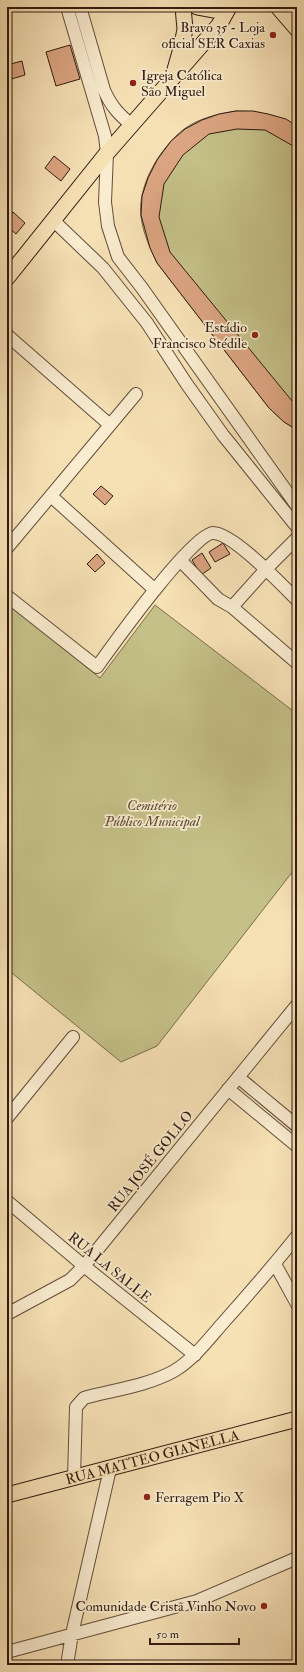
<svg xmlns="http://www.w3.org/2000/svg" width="304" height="1672" viewBox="0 0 304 1672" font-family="'IM FELL Double Pica',serif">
<rect width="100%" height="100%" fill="#f6e1b5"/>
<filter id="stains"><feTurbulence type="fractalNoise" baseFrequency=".005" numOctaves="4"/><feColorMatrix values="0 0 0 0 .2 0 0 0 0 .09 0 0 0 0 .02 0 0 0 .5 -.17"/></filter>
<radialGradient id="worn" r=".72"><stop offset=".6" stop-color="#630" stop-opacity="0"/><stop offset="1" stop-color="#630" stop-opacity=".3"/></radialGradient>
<path fill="#c4c088" stroke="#7a6d4c" d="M236,111C258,111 278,115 297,126V430L284,422L269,408L157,263C150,248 143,233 141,217C137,185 160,148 184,129C199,118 218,114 236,111Z
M7,602L100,678L155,605L297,714V866L157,1046L121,1062L7,969Z"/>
<path fill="#dba581" stroke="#301a11" d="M70,45L80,79L56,86L46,52Z
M22,61L25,75L8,80L7,65Z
M236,111H253L268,114L286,119L297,126V150L295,147L265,130L237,129L209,134L183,155L164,184L159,217L170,252L297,407V430L284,422L269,408L157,263L150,248L141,215L142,196L148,178L157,160L171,141L185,129L202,120L219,114Z
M54,156L70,169L61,181L45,168Z
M13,212L25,223L16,234L7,226V219Z
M101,486L113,496L105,505L93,494Z
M223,543L230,554L215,562L209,552Z
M202,553L211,568L201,575L192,560Z
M97,554L105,563L95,572L87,564Z"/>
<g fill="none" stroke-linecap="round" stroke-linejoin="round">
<g stroke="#624c3a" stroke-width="14">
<path id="minor" d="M67,7L105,136L107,153L105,202L108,226L118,257L142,288L297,506
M80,7L104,90C111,106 119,115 132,125
M54,221L103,268L147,323L186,383L223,435L297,527
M7,335L110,425
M51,496L155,590
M7,548L136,394
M180,560L218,599L232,607L297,663
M7,596L97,667C112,646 193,533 213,533C233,533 282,585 297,600
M232,607L266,569L297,538
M238,1077L297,1126
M228,1089L297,1146
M7,1118L73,1037
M7,1201L84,1266L195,1355
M275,1264L297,1304
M7,1314L70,1280L84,1266L297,1005
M74,1478L76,1407L84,1398C113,1390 147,1386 174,1371C193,1360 208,1340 222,1324C248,1295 273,1266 297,1236
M7,1652L197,1601L297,1558
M67,1665L72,1634L110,1469"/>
</g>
<g stroke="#301a11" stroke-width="17">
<g id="major">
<path d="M197,7L213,10L225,7"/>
<path d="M278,7L297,29"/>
<path d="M174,73L182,45L185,29L183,7"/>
<path d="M7,278L107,153L219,25L229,7"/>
<path id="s1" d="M7,1495L297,1419"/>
</g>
</g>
<use href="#minor" stroke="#f9eccf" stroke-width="12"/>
<use href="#major" stroke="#f6e1b5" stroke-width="15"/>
</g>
<g fill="#8f2418" stroke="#f9eccf" stroke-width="1.5">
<circle cx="273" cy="35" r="4"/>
<circle cx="133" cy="83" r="4"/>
<circle cx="255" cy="335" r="4"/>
<circle cx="147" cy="1497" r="4"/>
<circle cx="264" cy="1606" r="4"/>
</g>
<g text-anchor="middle" stroke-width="3.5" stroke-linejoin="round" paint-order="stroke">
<g font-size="14" fill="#301a11" stroke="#f9eccf" text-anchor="end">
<text x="265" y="32">Bravo 35 - Loja<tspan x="265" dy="16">oficial SER Caxias</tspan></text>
<text x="141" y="80" text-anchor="start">Igreja Católica<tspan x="141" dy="16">São Miguel</tspan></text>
<text x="247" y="332">Estádio<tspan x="247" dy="16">Francisco Stédile</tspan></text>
<text x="155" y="1502" text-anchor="start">Ferragem Pio X</text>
<text x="256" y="1611">Comunidade Cristã Vinho Novo</text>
</g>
<g font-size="14" font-style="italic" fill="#5c4c35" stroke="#f9eccf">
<text x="152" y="810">Cemitério<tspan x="152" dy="16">Público Municipal</tspan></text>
</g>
<g font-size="14" fill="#301a11" stroke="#f9eccf">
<text transform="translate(150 1161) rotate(-51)" y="5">RUA JOSÉ GOLLO</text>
<text transform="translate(110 1267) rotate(39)" y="5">RUA LA SALLE</text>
<text dy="5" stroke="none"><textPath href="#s1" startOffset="150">RUA MATTEO GIANELLA</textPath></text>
</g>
</g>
<rect width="304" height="1672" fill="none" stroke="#f6e1b5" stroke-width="24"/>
<rect x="8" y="8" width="288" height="1656" fill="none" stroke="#301a11" stroke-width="2"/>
<rect x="12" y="12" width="280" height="1648" fill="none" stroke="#301a11"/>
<path d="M150 1638v6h89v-6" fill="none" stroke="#301a11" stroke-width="2"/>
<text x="156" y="1638" font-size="12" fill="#301a11" stroke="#f9eccf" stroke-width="3" paint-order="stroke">50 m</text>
<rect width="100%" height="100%" filter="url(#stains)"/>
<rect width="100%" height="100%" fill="url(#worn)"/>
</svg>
